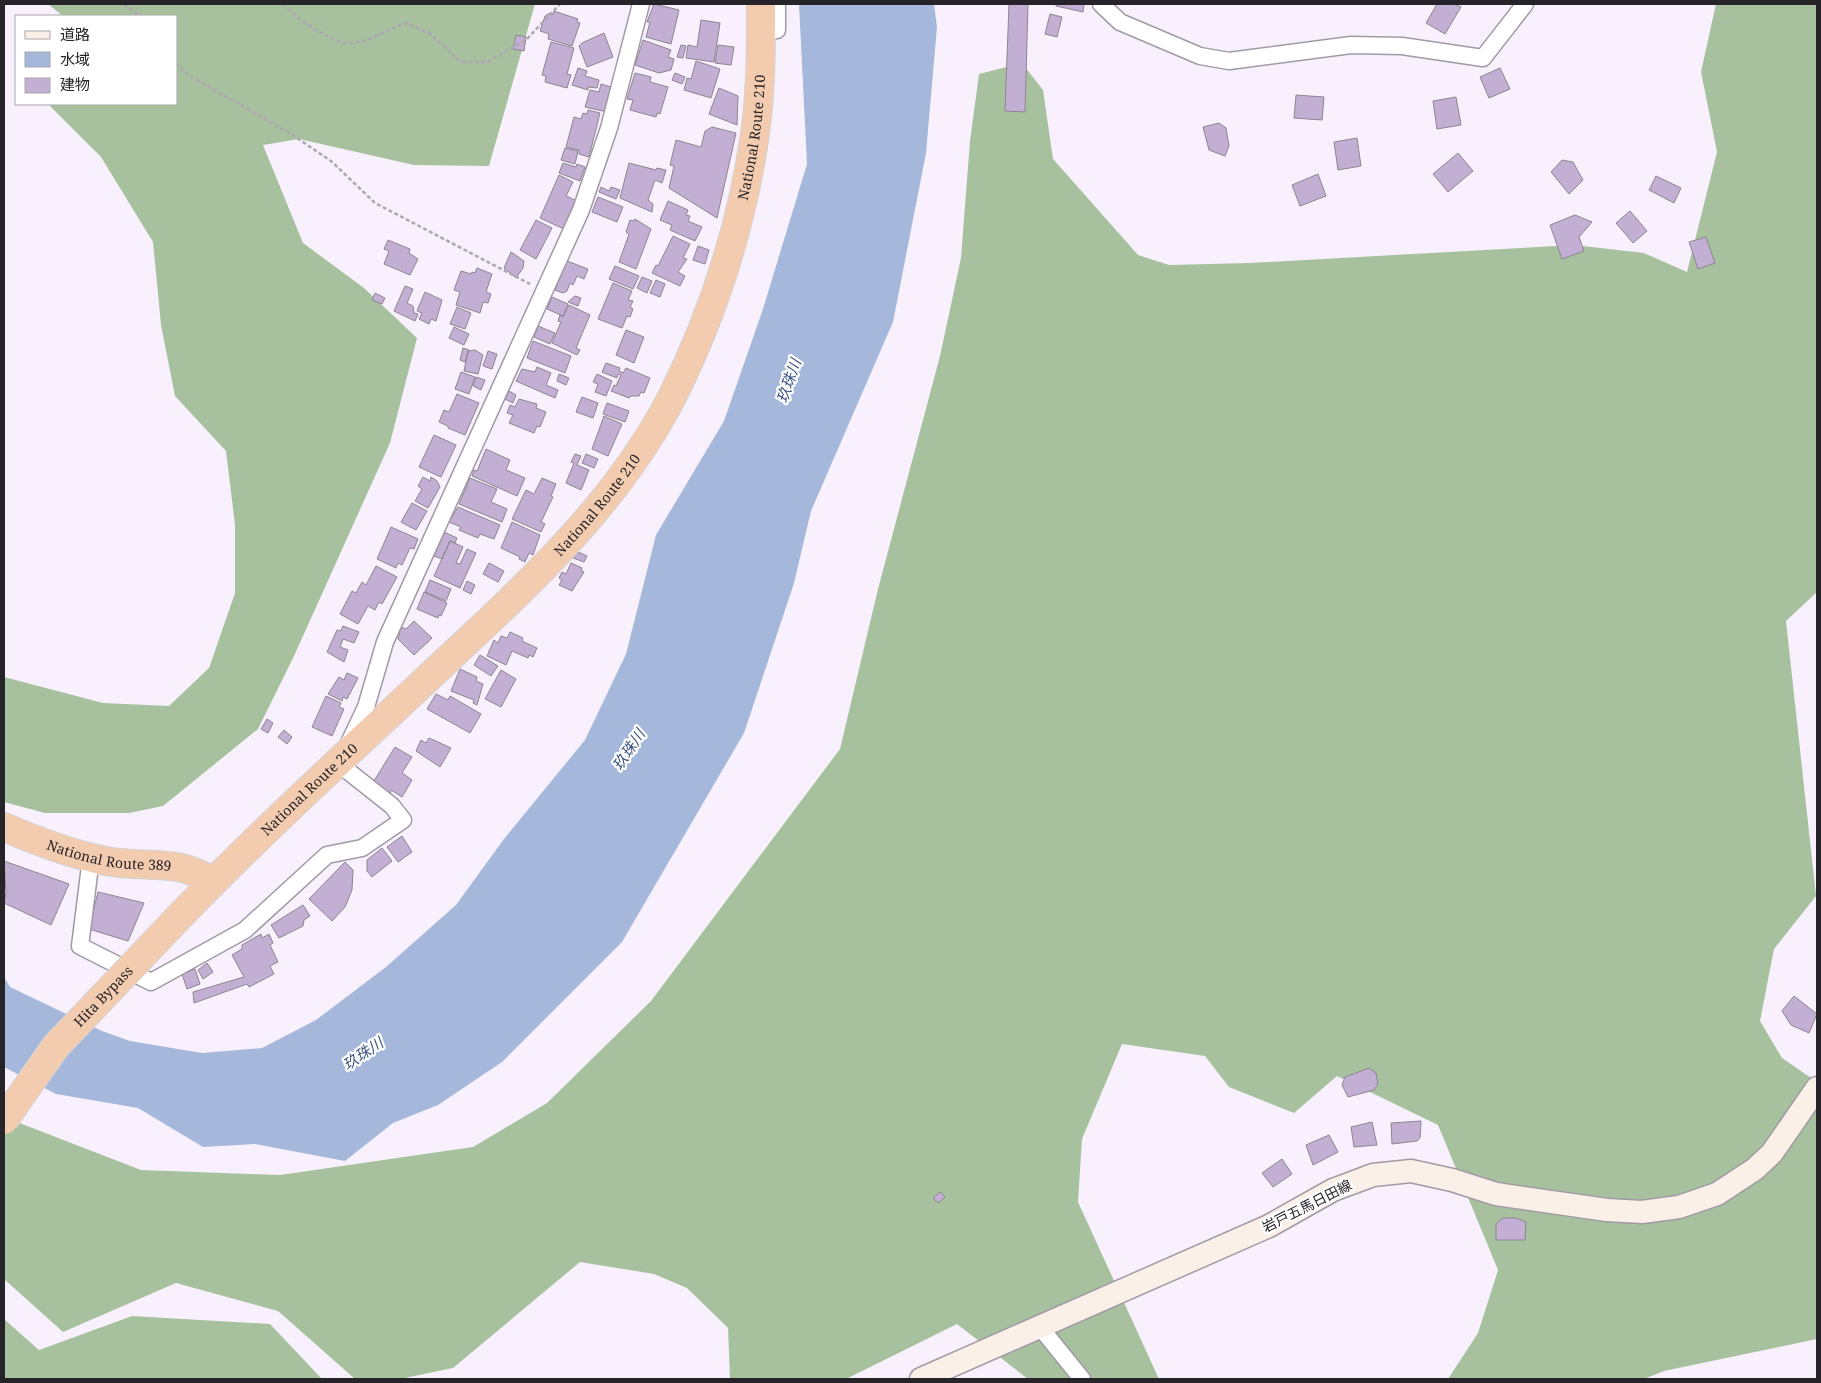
<svg xmlns="http://www.w3.org/2000/svg" width="1821" height="1383" viewBox="0 0 1821 1383" font-family="'Noto Serif','Noto Sans JP',serif">
<rect width="100%" height="100%" fill="#f8f1fd"/>
<path fill="#a7c19f" d="M48,4H535L489,166L414,165L299,139L263,145L303,243L364,288L417,338L390,443L294,656L258,729L163,806L129,813H45L4,802V677L103,703L169,706L209,668L235,593V525L226,451L175,396L161,325L153,242L101,157L48,104H176V16H63Z
M1716,4H1817V592L1786,621L1816,896L1774,949L1760,1021L1782,1058L1817,1082V1339L1664,1371L1644,1379H1448L1478,1333L1498,1270L1438,1125L1337,1076L1294,1113L1229,1087L1205,1056L1122,1044L1082,1139L1078,1202L1159,1379H1028L957,1324L846,1379H730L728,1328L687,1288L654,1274L580,1262L453,1368L400,1379H355L278,1311L176,1283L63,1332L4,1279V1117L141,1170L280,1175L473,1147L547,1103L651,1001L840,749L878,589L940,356L961,258L970,141L979,74L1022,63L1043,90L1053,159L1138,255L1169,265L1250,263L1574,245L1644,253L1687,272L1717,152L1701,72Z
M132,1316L270,1324L322,1379H4V1319L39,1350Z"/>
<path fill="#a5b8db" d="M799,4H934L937,27L926,153L893,322L811,511L794,583L744,733L622,942L502,1062L438,1105L393,1123L345,1161L255,1144L203,1147L138,1108L56,1094L4,1067V977L10,987L102,1031L130,1041L202,1053L262,1048L316,1020L386,967L456,905L504,839L585,740L626,654L656,535L724,421L763,309L807,164Z"/>
<path fill="#c3afd3" stroke="#8c8590" d="M654,4L679,10L671,44L646,37L650,22H647Z
M1009,4H1028L1025,112L1005,111Z
M1056,4H1084L1083,12L1056,6Z
M1437,4H1454L1461,7L1445,34L1426,23Z
M554,11L578,19L577,22L580,23L572,46L548,39L549,34L540,31L545,16L550,13L553,15Z
M1050,14L1062,17L1057,37L1045,34Z
M701,20L720,23L714,62L686,58L688,45L697,47Z
M604,33L613,57L587,67L579,46L582,43Z
M516,35L526,37L524,51L513,49Z
M643,40L671,50L668,57L674,59L671,70L659,73L635,65Z
M551,42L574,48L567,74L571,75L567,88L545,82L546,76L542,75Z
M681,45L686,46L683,58L677,57Z
M718,45L734,47L731,65L715,63Z
M696,61L720,69L711,98L684,90L687,78L691,79Z
M578,68L587,71L585,76L599,80L597,88L588,87V90L572,85Z
M1500,68L1510,89L1489,98L1480,77Z
M635,73L651,77L650,82L668,87L660,114L657,113L656,117L630,110L633,100L627,99Z
M675,73L685,77L682,84L672,80Z
M601,84L611,87L607,112L585,107L590,90L599,92Z
M719,88L738,96L737,125L709,114Z
M1296,95L1324,97L1322,120L1294,118Z
M1456,97L1461,125L1437,129L1433,101Z
M588,110L600,113L589,157L579,154V150L566,147L574,117L581,119L583,113L587,114Z
M1219,123L1226,128L1229,146L1225,156L1209,150L1203,127Z
M712,127L736,133L717,218L669,188L674,166L670,165L676,140L701,147L705,131Z
M1357,138L1361,166L1338,170L1334,142Z
M565,148L578,151L575,164L561,160Z
M1458,153L1473,171L1448,192L1433,174Z
M1562,160L1573,162L1583,180L1569,194L1551,172Z
M563,163L576,167L577,164L585,167L580,181L559,173Z
M629,163L656,170L657,168L666,170L662,183L655,180L648,200L653,204L652,212L620,198Z
M1318,174L1326,196L1300,206L1292,185Z
M559,175L573,182L566,196L577,201L564,229L540,218Z
M1656,176L1681,188L1674,203L1649,190Z
M601,187L609,191L611,187L620,190L616,199L599,192Z
M598,197L623,207L617,222L592,212Z
M668,201L688,210L686,215L690,216L688,221L702,227L695,241L670,230L672,225L660,220Z
M1630,211L1647,231L1633,243L1616,223Z
M1575,215L1592,222L1579,237L1584,251L1562,259L1550,225Z
M635,219L651,229L636,269L619,262L629,234L626,232L630,220L634,221Z
M536,220L552,228L536,259L520,250Z
M673,236L690,244L683,258L687,259L678,272L685,276L680,286L652,273L656,265L658,266Z
M1706,237L1715,263L1698,269L1689,242Z
M388,240L410,249L409,253L418,259L410,275L384,264L389,251L384,249Z
M698,246L709,250L705,264L693,260Z
M511,252L524,261L523,268L516,278L504,268Z
M567,261L588,269L584,279L577,276L573,285L570,283L567,291L563,293L555,290Z
M615,266L639,276L633,289L609,279Z
M477,268L492,274L486,292L491,294L488,303L483,302L480,313L456,305L460,292L454,290L461,271L471,274L472,272L475,273Z
M642,277L652,281L647,293L637,288Z
M656,280L665,284L660,297L650,293Z
M613,283L632,291L628,300L633,301L630,307L633,309L630,317L627,316L622,328L598,319Z
M405,286L413,289L407,303L413,306L414,313L418,314L415,321L394,311Z
M425,292L442,300L436,321L431,319L429,324L419,319L422,313L417,311Z
M375,293L385,298L382,304L372,300Z
M575,296L581,298L578,306L568,302Z
M552,297L568,304L563,316L547,309Z
M569,305L590,315L576,348L580,350L577,355L552,343L561,322L558,321L560,315L563,317Z
M457,307L471,313L465,329L450,324Z
M538,326L555,333L550,344L534,337Z
M454,327L469,334L464,345L449,338Z
M626,330L644,337L634,363L616,355Z
M533,341L571,356L565,373L527,358Z
M463,348L469,350L465,362L460,360Z
M475,350L483,355L478,374L464,371L468,351Z
M488,351L497,354L492,369L483,366Z
M606,363L620,368L619,371L623,373L626,368L650,378L644,393L641,392L639,396H631L629,398L611,391L614,385L616,386L621,375L618,374L617,378L602,372Z
M537,367L551,373L546,385L558,390L555,398L516,381L522,369L535,372Z
M461,372L475,377L469,394L455,389Z
M559,374L569,378L566,385L557,381Z
M597,374L612,381L606,396L595,392L598,384L593,382Z
M476,377L485,380L481,390L473,386Z
M509,391L516,395L513,403L505,399Z
M457,394L479,403L465,435L448,428V426L439,422L444,410L449,412Z
M582,397L598,403L593,418L576,412Z
M519,399L537,404L536,408L546,412L540,427L537,426L534,433L509,423L513,415L507,413L510,405L515,407Z
M607,403L629,411L625,422L603,414Z
M604,416L622,424L608,456L592,449Z
M434,435L456,445L441,477L419,467Z
M486,449L510,460L506,470L525,478L517,496L472,476L474,470L477,471Z
M575,454L581,456L577,465L589,470L581,490L566,483L574,463L571,462Z
M586,454L598,459L594,468L582,463Z
M423,477L430,481L431,477L437,481L440,487L428,508L415,501L422,489L418,486Z
M470,478L497,489L491,502L507,509L502,522L459,504Z
M542,478L556,484L551,496L553,497L541,522L545,524L541,532L512,519L526,490L534,494Z
M412,503L427,511L416,530L401,522Z
M458,507L500,525L494,539L480,534L478,538L459,530L461,527L449,522Z
M512,522L540,535L533,555L529,553L525,562L519,559L520,557L501,548Z
M391,527L418,539L414,549L410,548L402,565L398,563L396,568L377,559Z
M444,532L457,538L455,543L450,541L442,559L434,556Z
M450,541L463,547L456,563L460,564L467,549L476,553L460,588L434,576Z
M578,552L587,556L584,562L573,558Z
M489,563L504,571L498,582L483,574Z
M571,563L582,568L581,571L584,572L572,591L559,585L562,580L559,578L562,572L566,574Z
M376,566L397,577L382,604L379,602L375,610L368,606L358,624L340,614L352,591L356,593L362,582L366,585Z
M430,580L451,589L446,601L425,592Z
M467,581L475,585L471,594L463,590Z
M424,592L447,603L441,616L439,615L438,618L417,609Z
M414,621L432,638L414,655L398,639L401,627L406,629Z
M343,626L359,632L354,643L343,639L340,647L348,650L344,662L327,652L337,630L341,631Z
M510,632L523,638L522,641L537,648L533,657L529,655L528,658L512,651L506,665L487,656L494,640L498,643L501,636L507,638Z
M480,655L498,666L491,676L474,665Z
M460,669L477,677L476,681L483,684L477,705L473,703L474,700L451,691Z
M501,670L516,679L501,707L485,699Z
M347,673L358,678L347,699L343,697L342,701L328,694L339,677L344,680Z
M436,694L448,700L450,696L481,714L470,733L427,709Z
M326,696L341,703L339,707L344,709L332,736L312,727Z
M267,719L273,723L268,733L261,729Z
M284,730L292,737L287,744L278,737Z
M429,738L451,748L440,767L416,751L421,740L426,743Z
M395,747L412,757L402,773L412,780L402,797L391,790L390,795L372,784Z
M402,836L412,852L398,862L387,847Z
M382,848L392,861L372,877L367,871V860Z
M4,861L69,884L51,925L4,903L6,893Z
M345,862L353,870L352,890L345,907L332,921L309,899Z
M98,892L144,903L128,941L89,929Z
M303,905L310,916L304,920L303,926L279,938L271,925Z
M261,934L262,938L269,934L273,943L270,945L278,962L270,966L274,974L249,987L247,984L194,1003L193,992L244,977L232,955L242,949V945Z
M207,963L213,972L203,979L198,970Z
M195,969L200,984L187,989L182,974Z
M1794,996L1817,1014L1809,1033L1791,1025L1782,1011Z
M1369,1068L1376,1073L1378,1084L1374,1090L1348,1097L1342,1085L1345,1077Z
M1421,1121L1420,1138L1417,1141L1392,1144L1391,1123Z
M1372,1122L1377,1145L1354,1147L1351,1127Z
M1329,1135L1338,1152L1313,1165L1306,1145Z
M1282,1159L1292,1174L1273,1187L1262,1173Z
M940,1192L945,1197L938,1203L933,1198Z
M1503,1218H1516L1526,1222L1525,1240H1496V1224Z"/>
<g fill="none" stroke-linecap="round" stroke-linejoin="round">
<g stroke="#a09aa5" stroke-width="19">
<path id="street" d="M1101,4L1120,22L1200,56L1229,61L1351,45L1402,46L1483,58L1525,4
M761,31L777,30V4
M91,858L80,946L151,982L245,930L327,855L362,848L403,820L392,806L339,764L366,707L385,642L581,210L609,128L641,4
M1040,1327L1082,1379"/>
</g>
<g stroke="#a09aa5" stroke-width="25">
<path id="secondary" d="M921,1379L1269,1226L1333,1190L1373,1175L1411,1171L1452,1180L1496,1194L1607,1210L1642,1212L1679,1207L1717,1194L1755,1169L1772,1153L1817,1088"/>
</g>
<g stroke="#d4d3d4" stroke-width="30">
<g id="highway">
<path id="s1" d="M4,827C37,841 70,854 106,861C146,869 177,857 213,882"/>
<path id="s2" d="M180,916C265,828 356,746 445,662C530,583 618,502 672,397C713,315 742,224 755,134C761,91 761,47 761,4"/>
</g>
</g>
<path stroke="#aca7b0" stroke-width="2.5" stroke-dasharray="4 2.5" stroke-linecap="butt" d="M124,4L140,16
M283,4C295,17 332,44 350,43C370,42 388,29 406,23L431,34L460,62H487L526,40L560,4
M176,63L190,76L288,132L331,161L375,203L530,284"/>
<use href="#street" stroke="#fff" stroke-width="16"/>
<use href="#secondary" stroke="#fbf0e7" stroke-width="22"/>
<use href="#highway" stroke="#f3ccb0" stroke-width="28"/>
<g stroke="#d4d3d4" stroke-width="30" stroke-linecap="butt">
<g id="highway-bridge">
<path id="s3" d="M4,1120L56,1046L180,916"/>
</g>
</g>
<use href="#highway-bridge" stroke="#f3ccb0" stroke-width="28"/>
</g>
<g text-anchor="middle" stroke-width="4.5" stroke-linejoin="round" paint-order="stroke">
<g font-size="14" fill="#272429" stroke="#fff">
<text dy="5" stroke="none"><textPath href="#s2" startOffset="991">National Route 210</textPath></text>
<text dy="5" stroke="none"><textPath href="#s2" startOffset="586">National Route 210</textPath></text>
<text dy="5" stroke="none"><textPath href="#s2" startOffset="181">National Route 210</textPath></text>
<text dy="5" stroke="none"><textPath href="#s1" startOffset="110">National Route 389</textPath></text>
<text dy="5" stroke="none"><textPath href="#s3" startOffset="159">Hita Bypass</textPath></text>
<text transform="translate(1307 1206) rotate(-27)" y="5">岩戸五馬日田線</text>
</g>
<g font-size="15" font-style="italic" fill="#3b5383" stroke="#fff">
<text transform="translate(789 381) rotate(-71)" y="5">玖珠川</text>
<text transform="translate(629 750) rotate(-56)" y="5">玖珠川</text>
<text transform="translate(363 1054) rotate(-34)" y="5">玖珠川</text>
</g>
</g>
<rect width="1821" height="1383" fill="none" stroke="#272429" stroke-width="10"/>
<rect x="15" y="15" width="162" height="90" fill="#ffffff" stroke="#a9a7a9"/>
<rect x="25" y="31" width="25" height="8" fill="#fbf0e7" stroke="#a9a7a9"/>
<text x="60" y="40" font-size="15" fill="#272429">道路</text>
<rect x="25" y="52" width="25" height="15" fill="#a5b8db" stroke="#a9a7a9"/>
<text x="60" y="65" font-size="15" fill="#272429">水域</text>
<rect x="25" y="78" width="25" height="15" fill="#c3afd3" stroke="#a9a7a9"/>
<text x="60" y="90" font-size="15" fill="#272429">建物</text>
</svg>
